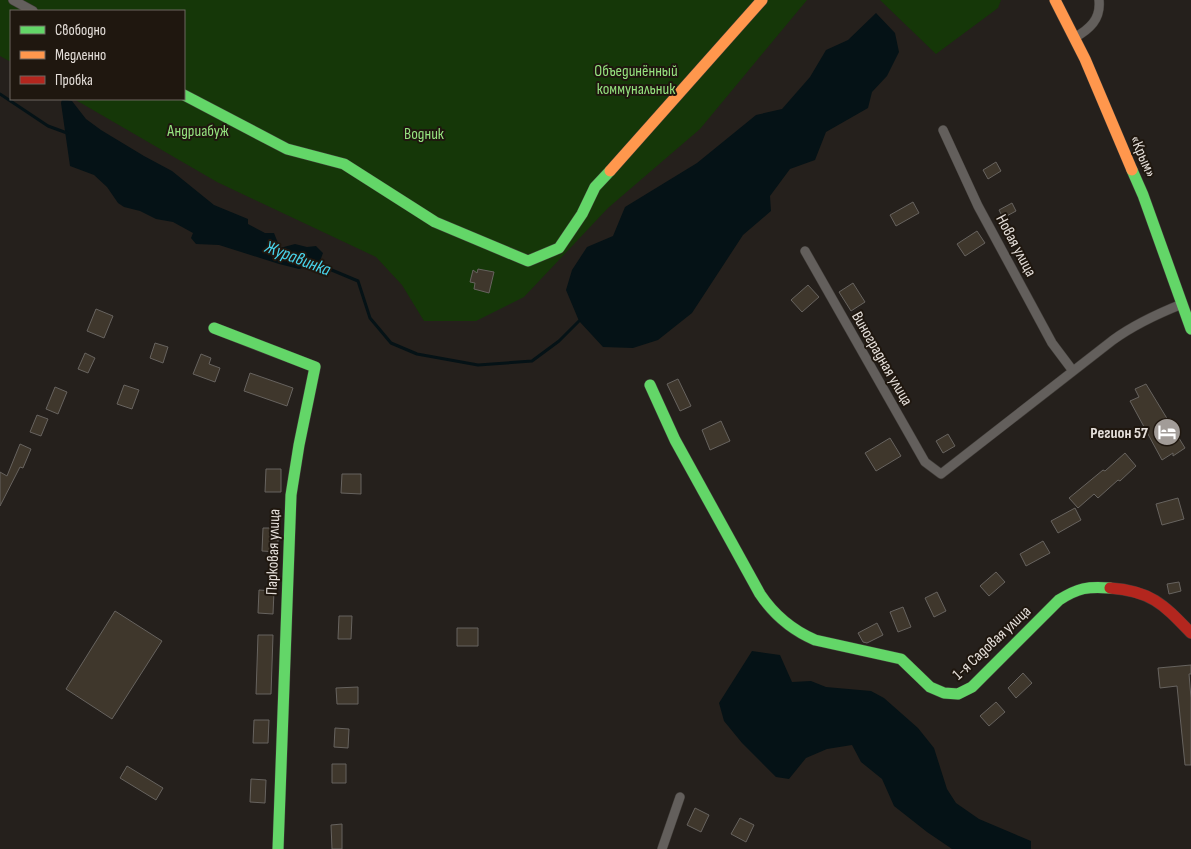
<svg xmlns="http://www.w3.org/2000/svg" width="1191" height="849" viewBox="0 0 1191 849" font-family="'Sofia Sans Condensed',sans-serif">
<rect width="100%" height="100%" fill="#25201c"/>
<path fill="#153708" d="M0,0H807L700,129L608,208L524,297L476,321H424L402,285L376,257L217,182L74,99H184V11H11V62L0,56Z
M880,0H1001L998,8L936,54Z"/>
<path fill="#051216" d="M876,13L895,33L899,52L887,76L872,92L868,108L826,132L815,160L790,169L770,196L771,211L743,235L692,313L658,340L633,348L603,347L579,321L566,290L572,270L587,247L613,236L625,207L697,163L756,115L782,109L810,77L826,50L848,40Z
M62,99L72,101L86,119L101,130L144,156L172,171L214,205L248,219V224L265,233H274L280,248L295,244L307,247L316,246L323,253L319,264L299,269L279,264L219,245L196,244L191,238L193,233L173,222L156,219L140,211L124,207L118,203L107,187L94,175L70,166L61,103Z
M752,651L780,655L792,682L811,681L826,687L871,691L884,698L918,728L934,748L947,789L956,803L979,819L1031,841V849H952L927,832L894,806L882,779L861,762L852,745L827,749L806,758L789,779L776,777L742,743L724,721L719,703Z"/>
<g fill="none" stroke-linecap="round" stroke-linejoin="round">
<path stroke="#051216" stroke-width="3" d="M0,94L48,126L67,133
M315,263L358,281L370,318L391,343L417,354L478,365L532,361L559,341L579,321"/>
</g>
<path fill="#3f372c" stroke="#67635f" d="M996,162L1001,171L988,179L983,170Z
M913,202L919,213L896,226L890,215Z
M1012,203L1016,211L1003,218L999,210Z
M977,231L985,243L965,256L957,244Z
M478,269L494,272L489,293L474,289L475,283L470,282L473,270L477,273Z
M853,283L865,302L851,311L839,292Z
M808,285L819,297L802,312L791,300Z
M96,309L113,316L104,338L87,331Z
M155,343L168,347L163,363L150,358Z
M85,353L95,358L88,373L78,369Z
M201,354L211,358L209,364L220,368L215,382L193,374Z
M250,373L293,388L287,406L244,391Z
M678,379L691,406L680,411L667,384Z
M1146,384L1185,448L1173,456V453L1162,460L1130,401L1139,397L1135,389Z
M124,385L139,390L132,409L117,404Z
M55,387L67,392L58,414L46,409Z
M37,415L48,419L41,436L30,432Z
M721,421L730,441L710,450L702,430Z
M948,434L955,446L943,453L936,441Z
M890,438L901,456L876,471L865,453Z
M20,444L31,449L23,468L20,467L0,506V472L7,476Z
M1125,453L1136,466L1120,481L1118,480L1098,498L1094,494L1078,508L1069,498L1103,470L1105,471Z
M266,469H281V492H265Z
M342,474H361V494L341,493Z
M1178,498L1184,519L1162,525L1156,504Z
M1075,508L1081,520L1058,533L1051,521Z
M263,528H278V552L262,551Z
M1043,541L1050,553L1026,566L1020,554Z
M996,572L1005,582L989,596L980,586Z
M1179,582L1181,591L1169,594L1167,584Z
M259,590L274,591L273,614L258,613Z
M937,592L946,611L934,617L925,598Z
M903,607L911,627L898,632L890,612Z
M115,611L162,641L112,719L66,689Z
M339,616H352L351,639H338Z
M877,623L883,635L867,643L863,642L858,633Z
M457,628H478V646H457Z
M258,635H273L271,694H256Z
M1191,665V674H1189L1191,698V765H1185L1177,686L1160,688L1158,668Z
M1023,673L1032,683L1016,698L1008,688Z
M358,687V704H337L336,688Z
M996,702L1005,712L989,726L980,716Z
M254,720H269L268,743H253Z
M335,728L349,729L348,748L334,747Z
M332,764H346V783H332Z
M127,766L163,788L156,800L120,778Z
M251,779L266,780L265,803L250,802Z
M695,808L709,815L701,832L687,825Z
M740,818L754,825L746,842L731,834Z
M342,824V849H332L331,825Z"/>
<g fill="none" stroke-linecap="round" stroke-linejoin="round">
<g stroke="#413d39" stroke-width="10">
<path id="street" d="M13,0L33,11
M1074,38C1090,29 1101,19 1099,0
M943,130L978,206L1052,343L1073,371
M805,251L925,462L941,474L1113,340C1135,324 1157,314 1182,304
M662,849L680,797"/>
</g>
<g stroke="#413d39" stroke-width="12">
<path id="fast" d="M184,95L287,149L344,164L435,222L528,261L559,248L582,214L595,187L610,171
M1132,170L1143,195L1191,329
M214,328L315,367L299,445L291,495L278,849
M650,385L675,440L760,594C774,615 792,630 815,640L901,659L930,687L944,693L958,694L972,687L1059,600C1078,588 1088,586 1110,588"/>
</g>
<g stroke="#413d39" stroke-width="12">
<path id="slow" d="M1055,0L1085,59L1132,170
M610,171L762,0"/>
</g>
<g stroke="#413d39" stroke-width="12">
<path id="jam" d="M1110,588C1152,591 1164,605 1191,633"/>
</g>
<use href="#street" stroke="#635f5c" stroke-width="9"/>
<use href="#fast" stroke="#63d668" stroke-width="11"/>
<use href="#slow" stroke="#ff974d" stroke-width="11"/>
<use href="#jam" stroke="#b3261e" stroke-width="11"/>
</g>
<defs>
<g id="hotel-disc" transform="scale(1.4375)"><circle r="9.5" fill="#a29c98" stroke="#1f170f"/><path d="M-6-4.5h1.5V1H6V5H4.5V3h-9V5H-6ZM-4 0a1.8 1.8 0 1 1 3.6 0ZM.5 0V-2.5h3Q6-2.5 6 0Z" fill="#fff"/></g>
</defs>
<g fill-rule="evenodd">
<use href="#hotel-disc" x="1167" y="432"/>
</g>
<g text-anchor="middle" stroke-width="4" stroke-linejoin="round" paint-order="stroke">
<g font-size="16" fill="#95e27f" stroke="#1f170f">
<text x="636" y="76">Объединённый<tspan x="636" dy="18">коммунальник</tspan></text>
<text x="198" y="136">Андриабуж</text>
<text x="424" y="139">Водник</text>
</g>
<g font-size="16" fill="#e5dfda" stroke="#1f170f">
<text transform="translate(1144 156) rotate(67)" y="6">«Крым»</text>
<text transform="translate(1017 245) rotate(62)" y="6">Новая улица</text>
<text transform="translate(883 358) rotate(60)" y="6">Виноградная улица</text>
<text transform="translate(272 552) rotate(-88)" y="6">Парковая улица</text>
<text transform="translate(991 642) rotate(-43)" y="6">1-я Садовая улица</text>
</g>
<g font-size="16" font-weight="bold" fill="#e5dfda" stroke="#1f170f" text-anchor="end">
<text x="1148" y="438">Регион 57</text>
</g>
<g font-size="18" font-style="italic" fill="#48d5ed" stroke="#1f170f">
<text transform="translate(298 258) rotate(21)" y="6">Журавинка</text>
</g>
</g>
<rect x="10" y="10" width="175" height="90" fill="#1f170f" stroke="#6e6760"/>
<rect x="20" y="26" width="25" height="8" fill="#63d668" stroke="#6e6760"/>
<text x="55" y="35" font-size="15" fill="#e5dfda">Свободно</text>
<rect x="20" y="51" width="25" height="8" fill="#ff974d" stroke="#6e6760"/>
<text x="55" y="60" font-size="15" fill="#e5dfda">Медленно</text>
<rect x="20" y="76" width="25" height="8" fill="#b3261e" stroke="#6e6760"/>
<text x="55" y="85" font-size="15" fill="#e5dfda">Пробка</text>
</svg>
